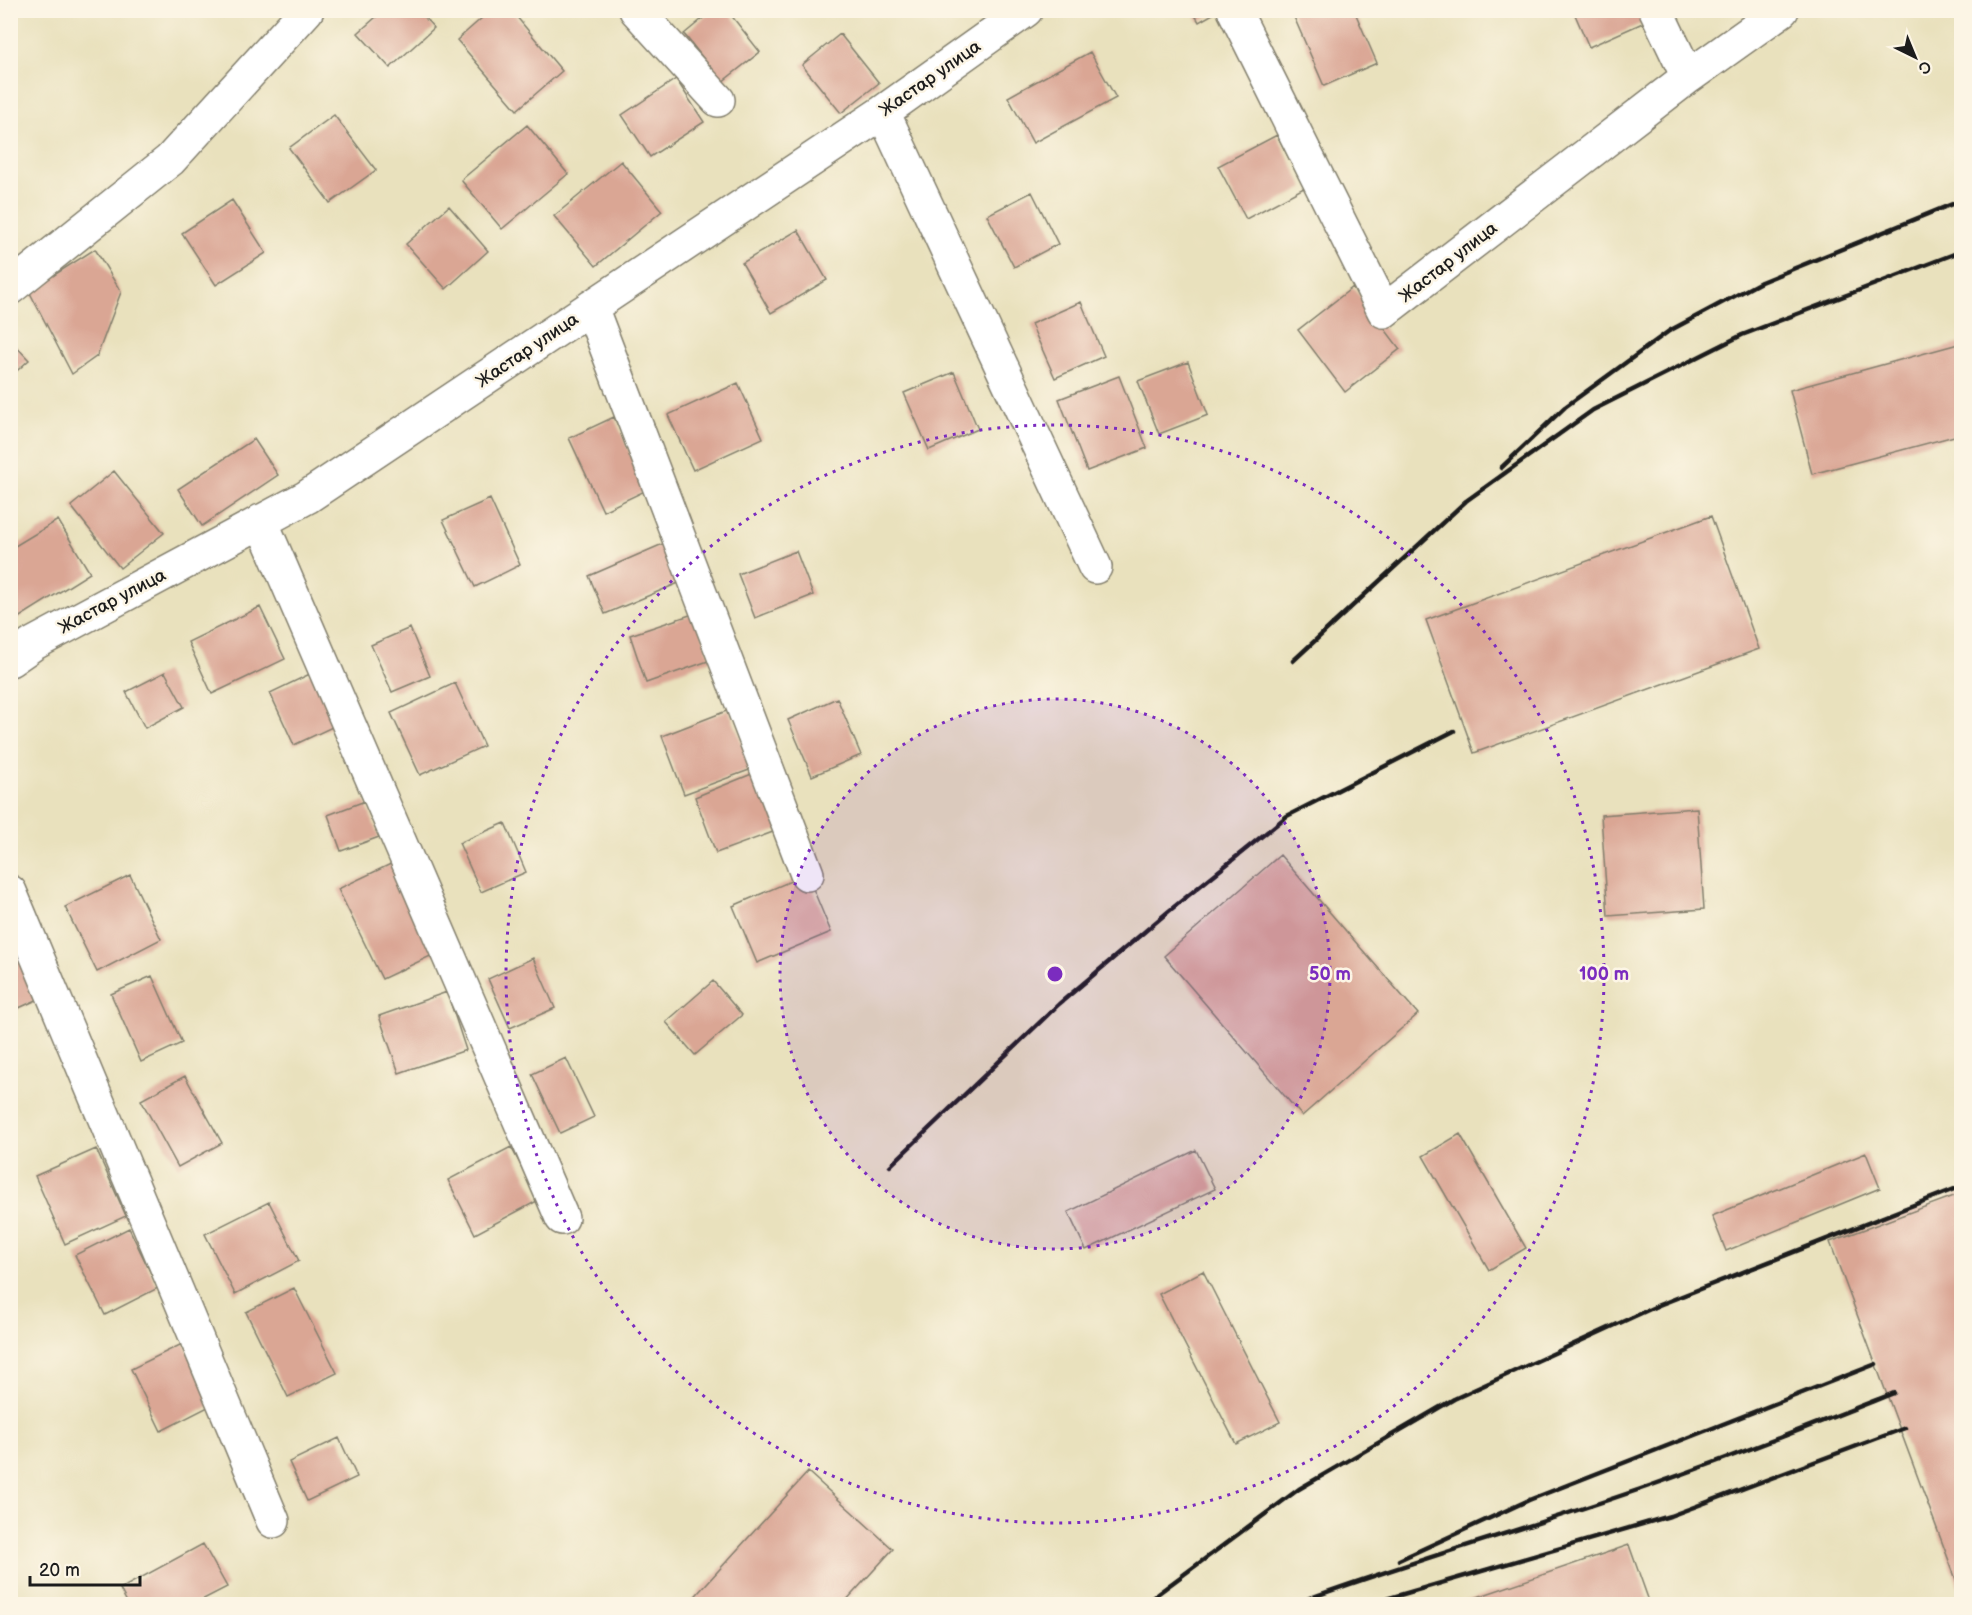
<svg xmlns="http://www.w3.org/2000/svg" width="1972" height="1615" viewBox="0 0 1972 1615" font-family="'Balsamiq Sans',sans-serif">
<rect width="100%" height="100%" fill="#fcf5e5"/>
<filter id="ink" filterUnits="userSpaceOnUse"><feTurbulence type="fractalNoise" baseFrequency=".0167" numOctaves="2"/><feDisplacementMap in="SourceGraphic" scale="12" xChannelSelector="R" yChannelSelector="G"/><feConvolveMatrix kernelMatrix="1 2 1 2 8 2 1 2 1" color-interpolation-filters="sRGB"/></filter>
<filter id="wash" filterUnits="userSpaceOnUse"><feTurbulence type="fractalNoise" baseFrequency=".008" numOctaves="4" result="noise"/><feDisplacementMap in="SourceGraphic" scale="24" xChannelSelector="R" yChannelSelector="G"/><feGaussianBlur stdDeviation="1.35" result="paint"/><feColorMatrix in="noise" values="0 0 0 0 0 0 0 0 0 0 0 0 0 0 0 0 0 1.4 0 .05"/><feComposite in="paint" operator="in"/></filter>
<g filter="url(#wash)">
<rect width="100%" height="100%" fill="#e9e1bd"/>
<g id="blocks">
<path fill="#daa694" d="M384,10H418L434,28L390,68L358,33Z
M491,10H511L562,71L517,110L457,40Z
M713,10H727L760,52L722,82L684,34Z
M1192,10H1220L1199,22Z
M1291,10H1354L1377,63L1324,86Z
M1573,10H1642L1647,21L1589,47Z
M840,34L879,83L841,113L802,65Z
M1090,52L1116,98L1033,143L1008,97Z
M676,79L704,122L650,157L622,115Z
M334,115L376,170L330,203L289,148Z
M527,125L568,174L502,229L461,180Z
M1277,135L1304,188L1246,219L1218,166Z
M621,161L662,211L596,266L554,216Z
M1032,192L1058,244L1014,267L987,215Z
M232,200L266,253L216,285L182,233Z
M449,206L488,251L446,289L406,244Z
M798,230L827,280L771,313L742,263Z
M95,249L121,292L97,356L72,374L29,291Z
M1353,287L1400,349L1345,392L1298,330Z
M1081,302L1104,356L1055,378L1031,324Z
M10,340L29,360L10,377Z
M1962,343V434L1812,474L1790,390Z
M1188,362L1208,415L1159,434L1138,381Z
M954,372L978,429L929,450L904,393Z
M1119,376L1147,448L1087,471L1059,399Z
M738,383L763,438L693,470L668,415Z
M614,417L647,490L603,511L569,438Z
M254,439L278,475L202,526L178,489Z
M114,471L164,533L120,568L71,506Z
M490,499L520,565L475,587L443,520Z
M1711,516L1759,649L1474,753L1426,620Z
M58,520L90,573L15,620L10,613V549Z
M665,543L681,582L605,614L589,576Z
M796,551L813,595L755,618L738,574Z
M260,607L285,659L212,694L188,642Z
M696,613L711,660L646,683L630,635Z
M410,628L430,676L392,692L371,645Z
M316,671L341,723L294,745L270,693Z
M165,672L184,707L145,728L126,692Z
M455,683L484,746L420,775L391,713Z
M837,698L861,755L812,776L788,720Z
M729,710L752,769L684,794L662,736Z
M759,771L781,829L716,853L695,797Z
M365,801L379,837L341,851L328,815Z
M1697,808L1704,909L1608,916L1601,815Z
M505,823L526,872L481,892L459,843Z
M1280,855L1418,1014L1302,1116L1164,956Z
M395,862L439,952L382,979L338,889Z
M807,874L831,932L757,963L733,906Z
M130,875L161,939L97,972L65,907Z
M10,928L41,998L10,1012Z
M533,958L555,1008L510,1028L488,979Z
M152,976L182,1043L141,1062L111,994Z
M713,981L742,1015L695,1055L666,1022Z
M447,992L466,1050L399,1073L379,1016Z
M566,1058L594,1117L560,1133L532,1074Z
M185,1076L222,1143L178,1167L141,1100Z
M1460,1134L1526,1248L1489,1270L1423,1156Z
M511,1147L539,1200L475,1234L448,1180Z
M96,1149L126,1216L65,1244L35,1176Z
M1196,1150L1215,1189L1086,1250L1068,1212Z
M1866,1153L1880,1188L1726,1251L1712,1216Z
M1962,1193V1593H1961L1830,1242Z
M269,1202L299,1261L235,1294L205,1234Z
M129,1228L158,1288L105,1315L75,1255Z
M1203,1271L1280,1422L1236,1444L1159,1294Z
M294,1288L337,1373L288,1397L246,1312Z
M184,1343L214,1404L161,1431L131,1369Z
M339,1438L357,1477L307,1501L289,1462Z
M808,1472L893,1549L843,1604H688Z
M203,1544L227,1587L194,1604H128L120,1589Z
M1629,1545L1650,1604H1457Z"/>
</g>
</g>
<g filter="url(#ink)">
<use href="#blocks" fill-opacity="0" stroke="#827e6c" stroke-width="1.5"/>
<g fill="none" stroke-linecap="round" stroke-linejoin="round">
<g stroke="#827e6c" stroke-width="36">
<path id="minor" d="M636,10L718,100
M1234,10L1384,311L1688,77L1782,10
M1656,10L1688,77
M883,112L1095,567
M10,288L170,160L307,10
M591,307L807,874
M261,521L562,1218
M10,660L33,644L307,497L883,112L1026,10
M10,892L273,1521"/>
</g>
<use href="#minor" stroke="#fff" stroke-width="33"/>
<path stroke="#1c1c1c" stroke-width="4.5" d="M1501,468L1565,407L1669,331L1761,282L1962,200
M1293,661L1466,501L1593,410L1742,335L1962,251
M890,1166L1059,1004L1169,911L1287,816L1454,731
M1399,1560L1529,1500L1876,1364
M1144,1604L1299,1489L1454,1399L1659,1305L1962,1186
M1294,1604C1412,1560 1533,1527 1652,1485C1733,1457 1813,1425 1894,1393
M1369,1604L1670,1516L1905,1428"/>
</g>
</g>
<circle cx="1055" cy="974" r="275" fill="#7b2cbf" fill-opacity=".12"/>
<g fill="none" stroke="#7b2cbf" stroke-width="3" stroke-dasharray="3 6">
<circle cx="1055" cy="974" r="275"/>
<circle cx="1055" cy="974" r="549"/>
</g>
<g text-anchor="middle" stroke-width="5" stroke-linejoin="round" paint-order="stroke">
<g font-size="18" fill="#1c1c1c" stroke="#fcf5e5">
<text transform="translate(930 78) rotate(-35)" y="6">Жастар улица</text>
<text transform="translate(1448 262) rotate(-38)" y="6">Жастар улица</text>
<text transform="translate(527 350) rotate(-34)" y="6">Жастар улица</text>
<text transform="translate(112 601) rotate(-28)" y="6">Жастар улица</text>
</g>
</g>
<circle cx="1055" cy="974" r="9" fill="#7b2cbf" stroke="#fcf5e5" stroke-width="3"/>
<g font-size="18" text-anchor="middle" font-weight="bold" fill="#7b2cbf" stroke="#fcf5e5" stroke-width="5" stroke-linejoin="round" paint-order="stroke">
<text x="1330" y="980">50 m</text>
<text x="1604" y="980">100 m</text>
</g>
<rect width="1972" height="1615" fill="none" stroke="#fcf5e5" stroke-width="36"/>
<g transform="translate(1915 57) rotate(137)" stroke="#fcf5e5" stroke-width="4.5" paint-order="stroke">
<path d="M0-4.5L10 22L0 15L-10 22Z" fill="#1c1c1c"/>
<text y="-9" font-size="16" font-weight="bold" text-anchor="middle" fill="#1c1c1c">С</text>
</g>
<path d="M30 1576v9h110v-9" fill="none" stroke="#1c1c1c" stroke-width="3"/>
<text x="39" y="1576" font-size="18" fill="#1c1c1c" stroke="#fcf5e5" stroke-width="4.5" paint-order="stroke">20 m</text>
</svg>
